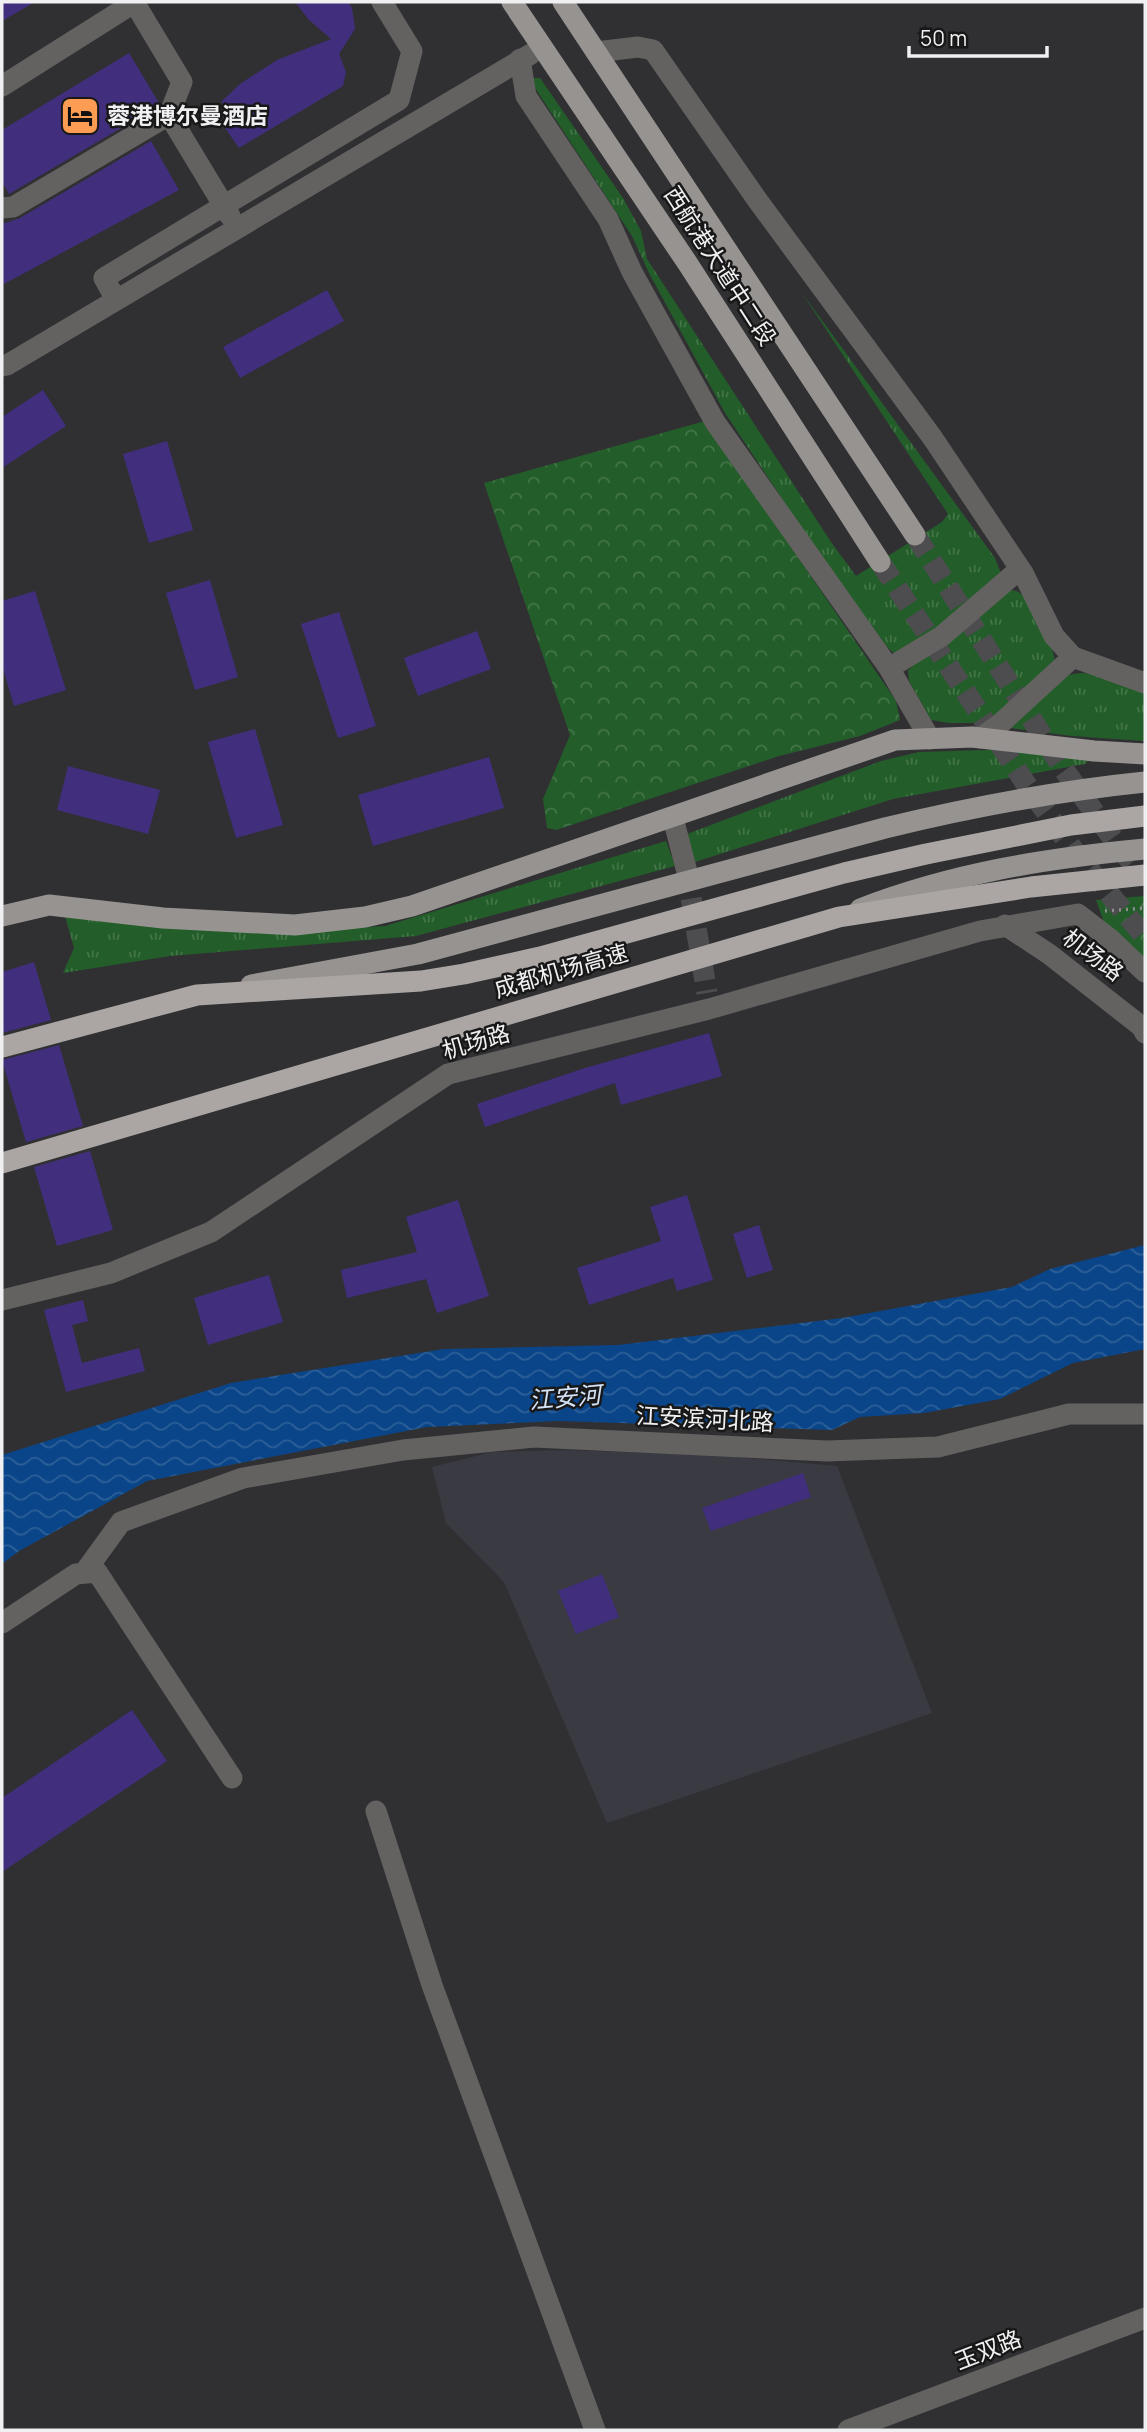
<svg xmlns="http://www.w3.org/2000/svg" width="1147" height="2432" viewBox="0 0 1147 2432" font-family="Manrope,'Noto Sans SC',sans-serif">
<defs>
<pattern id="grass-tufts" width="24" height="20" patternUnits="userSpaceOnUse" patternTransform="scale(1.75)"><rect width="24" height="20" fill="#235d29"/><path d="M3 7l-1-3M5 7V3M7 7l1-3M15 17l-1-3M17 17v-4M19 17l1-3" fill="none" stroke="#437548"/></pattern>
<pattern id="park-crowns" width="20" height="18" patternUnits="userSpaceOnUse" patternTransform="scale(1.75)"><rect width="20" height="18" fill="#235d29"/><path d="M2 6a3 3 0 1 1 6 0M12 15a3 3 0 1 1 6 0" fill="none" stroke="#437548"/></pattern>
<pattern id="water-waves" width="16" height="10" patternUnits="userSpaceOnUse" patternTransform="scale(1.75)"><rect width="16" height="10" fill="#094588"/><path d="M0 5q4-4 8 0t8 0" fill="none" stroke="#2d6099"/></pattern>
</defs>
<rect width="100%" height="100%" fill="#303033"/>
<path fill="#3a3a43" d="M566,1450L713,1455L837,1466L932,1713L607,1823L504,1582L446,1523L432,1467L492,1452Z"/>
<path fill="url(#grass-tufts)" d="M532,78H540L623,198L641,231L647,259L831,542L856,576L942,522L948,514L802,293L995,558L1002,576L975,605L895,654L887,647L827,566L725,413L649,273L632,236L535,88Z
M1005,590C1008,590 1013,590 1016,591C1032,596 1052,644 1055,660L995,717L973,723H949L931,720L909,681L908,670Z
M1082,673L1113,676L1145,688V741L1072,736L1011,728L1014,721L1059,676Z
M1018,749L1088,761L1085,764L893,799L695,862L687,834L881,761L919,752Z
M666,841L675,866L416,936L170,956L63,973L74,948L65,916L301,932L385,926Z"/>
<path fill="url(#park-crowns)" d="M705,421L896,701L900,720L860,736L779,756L556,830L547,828L543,799L570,735L484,483Z
M1145,896V959L1104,922L1096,900Z"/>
<path fill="url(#water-waves)" d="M1145,1245V1349L1073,1363L1000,1399L924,1413L860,1417L832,1430L559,1421L427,1427L147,1481L19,1551L2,1564V1455L231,1383L444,1349L618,1345L842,1318L1012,1287L1050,1269Z"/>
<path fill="#412f7d" d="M2,2H35L2,21Z
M295,2H348L352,8L355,29L339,54L346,72L343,86L239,148L225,128L222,101L240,84L277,60L331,39L309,20Z
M129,53L159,103L137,116L138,118L9,194L2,181V130Z
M151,141L179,190L2,285V224L20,218Z
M327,290L344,321L240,378L223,347Z
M43,390L66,426L2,468V417Z
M167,441L193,530L149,543L123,454Z
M210,580L238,677L195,690L166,593Z
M35,591L66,690L14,706L2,665V601Z
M339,612L376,726L338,738L301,624Z
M477,631L491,669L418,696L404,658Z
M255,729L283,825L236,838L208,742Z
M489,757L504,808L373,846L358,795Z
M68,766L160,790L148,834L57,810Z
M34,962L51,1020L2,1033V972Z
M709,1033L722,1076L621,1105L615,1083L485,1127L477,1104L585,1068Z
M59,1045L83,1126L26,1142L2,1060Z
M90,1151L113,1230L57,1246L34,1167Z
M687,1195L713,1280L677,1291L673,1278L589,1305L577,1268L661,1241L650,1207Z
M458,1200L489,1296L437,1313L426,1279L347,1298L341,1270L417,1252L406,1217Z
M759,1225L773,1270L747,1278L733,1234Z
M269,1275L283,1322L208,1345L194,1298Z
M83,1300L88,1321L72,1325L82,1363L139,1348L145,1371L66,1392L44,1310Z
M803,1473L811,1497L711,1531L702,1508Z
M602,1574L619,1617L576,1634L558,1591Z
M132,1710L167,1761L2,1872V1798Z"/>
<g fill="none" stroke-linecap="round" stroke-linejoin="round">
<path stroke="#4d4d50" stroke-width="21" stroke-dasharray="21 10" stroke-linecap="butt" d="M686,868L707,993"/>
<path stroke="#4d4d50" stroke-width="21" stroke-dasharray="21 10" stroke-linecap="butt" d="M915,535L1062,767L1119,847L1145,878
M880,562L1026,784L1077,855L1145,937"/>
<path stroke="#8e8e90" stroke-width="3.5" stroke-dasharray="2 5" stroke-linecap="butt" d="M1105,911L1145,908"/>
<path stroke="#646261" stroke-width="21" d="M134,2L182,82L169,115L230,216
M596,52L638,47L653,50L758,201L932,437L1023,573L1054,636L1073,657L1145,683
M520,59L526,96L608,219L632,272L715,422L889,668L930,739
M2,86L135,2
M2,208L13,207L169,115
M116,300L104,278L399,100L412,51L382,2
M2,366L7,365L531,54
M889,668L942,636L1020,569
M980,738L1000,724L1073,657
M673,818L686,868
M1005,925L1049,954L1142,1027L1145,1033
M2,1300L111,1273L211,1232L448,1074L709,1009L980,931L1078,914L1109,938L1145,972
M84,1573L121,1522L243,1478L403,1450L534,1437L827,1451L938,1447L1069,1414H1145
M2,1623L76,1574L97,1572L232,1778
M376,1811L432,1985L595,2430
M848,2430L1145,2318"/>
<path stroke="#979391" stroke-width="21" d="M512,2L688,264L880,562
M563,2L915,535
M860,909C953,873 1047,858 1145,849
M2,916L49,905L163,918L295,925L365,917L412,906L895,740L972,737L1094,751L1145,754
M251,985L418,954L885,828C971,807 1057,791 1145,782"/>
<path stroke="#aba6a4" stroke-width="21" d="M2,1047L197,995L421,981L464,974L540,957L844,873L926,854L1071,825L1145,816
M2,1163L839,917L1031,887L1145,875"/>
</g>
<defs>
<g id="hotel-square" transform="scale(2.0125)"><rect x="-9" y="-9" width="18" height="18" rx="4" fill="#fd9d54" stroke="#181819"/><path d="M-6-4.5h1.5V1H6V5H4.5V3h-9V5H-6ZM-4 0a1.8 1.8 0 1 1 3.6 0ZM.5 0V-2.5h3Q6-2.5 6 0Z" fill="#111"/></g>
</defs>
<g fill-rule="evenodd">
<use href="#hotel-square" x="80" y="116"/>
</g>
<g text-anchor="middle" stroke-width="5" stroke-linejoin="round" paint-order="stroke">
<g font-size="23" font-weight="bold" fill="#f0f0f2" stroke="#181819" text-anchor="start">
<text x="107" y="124">蓉港博尔曼酒店</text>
</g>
<g font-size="23" fill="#f0f0f2" stroke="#181819">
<text transform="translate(720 266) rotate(57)" y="8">西航港大道中二段</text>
<text transform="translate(1093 955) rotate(37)" y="8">机场路</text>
<text transform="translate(561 971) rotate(-16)" y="8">成都机场高速</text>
<text transform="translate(476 1042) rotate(-16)" y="8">机场路</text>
<text transform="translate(705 1419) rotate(3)" y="8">江安滨河北路</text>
<text transform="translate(988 2350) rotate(-21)" y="8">玉双路</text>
</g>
<g font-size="24" font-style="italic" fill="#d4e3f7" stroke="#181819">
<text transform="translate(565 1398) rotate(-5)" y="8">江安河</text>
</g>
</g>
<rect width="1147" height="2432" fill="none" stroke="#f0f0f2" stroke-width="7"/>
<path d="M909 46v10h138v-10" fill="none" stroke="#f0f0f2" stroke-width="3.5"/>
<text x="920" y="46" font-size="21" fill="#f0f0f2" stroke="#181819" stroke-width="5" paint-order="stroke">50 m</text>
</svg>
